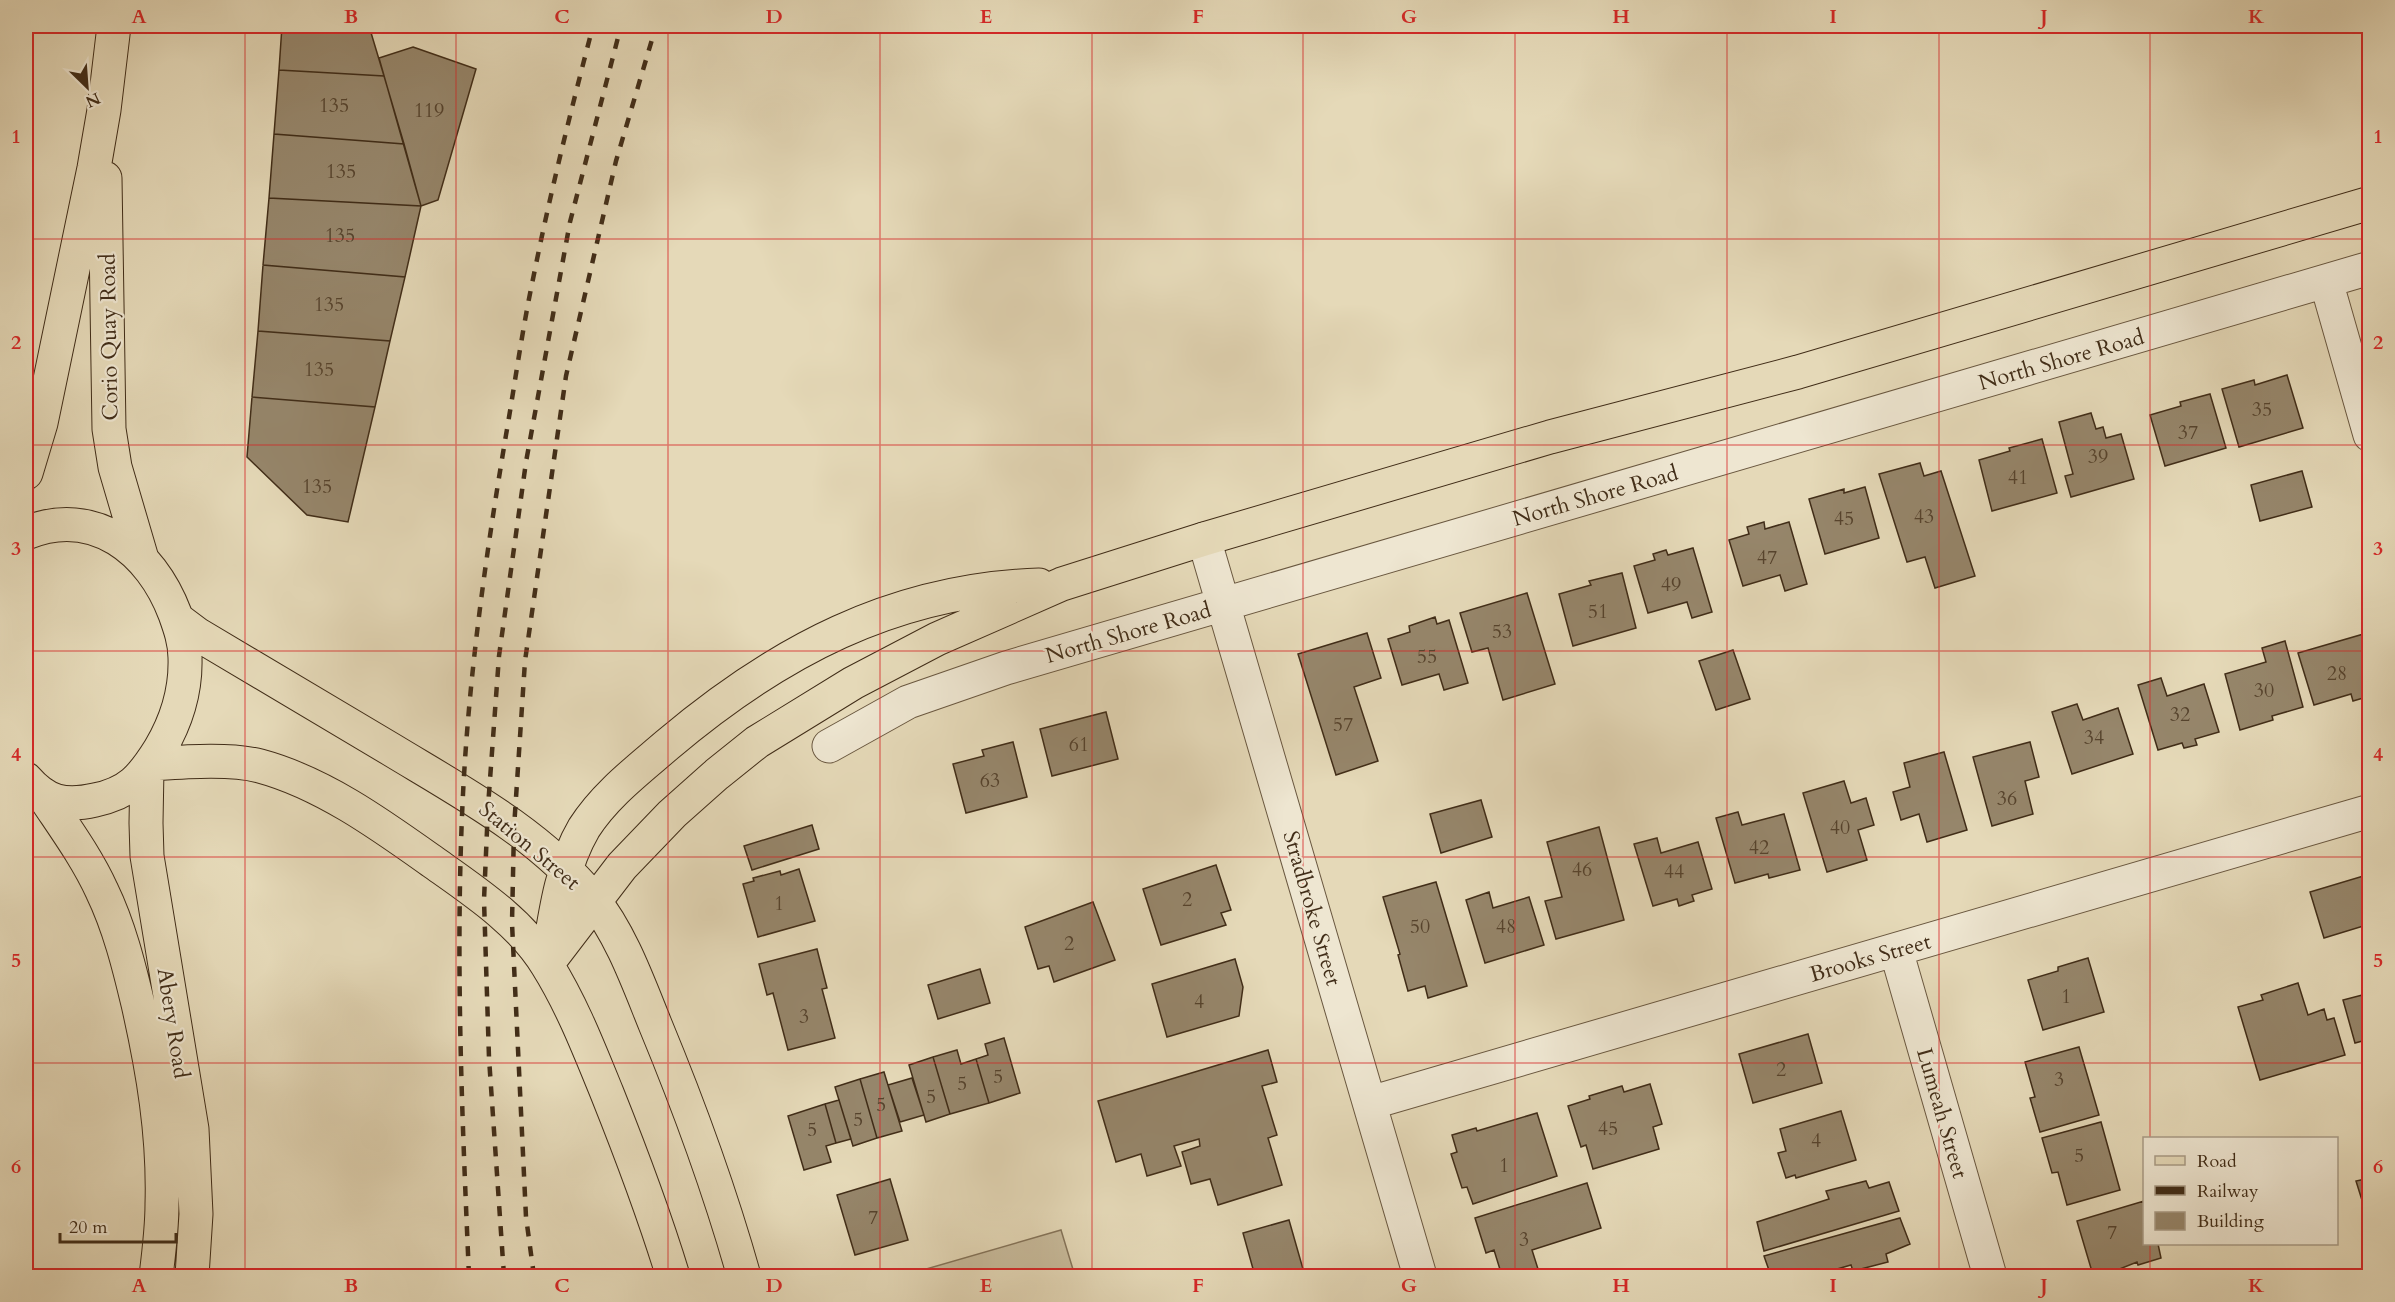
<svg xmlns="http://www.w3.org/2000/svg" width="2395" height="1302" viewBox="0 0 2395 1302" font-family="Cardo,serif">
<rect width="100%" height="100%" fill="#e5d9b8"/>
<filter id="stains"><feTurbulence type="fractalNoise" baseFrequency=".00333" numOctaves="4"/><feColorMatrix values="0 0 0 0 .2 0 0 0 0 .09 0 0 0 0 .02 0 0 0 .5 -.17"/></filter>
<radialGradient id="worn" r=".72"><stop offset=".6" stop-color="#630" stop-opacity="0"/><stop offset="1" stop-color="#630" stop-opacity=".3"/></radialGradient>
<path fill="#c9bc9d" stroke="#85745a" stroke-width="1.5" d="M1061,1230L1075,1276H902Z"/>
<path fill="#96866b" stroke="#412d18" stroke-width="1.5" d="M282,26H369L384,76L279,70Z
M413,47L476,69L438,200L421,206L379,58Z
M279,70L384,76L404,144L274,134Z
M274,134L404,144L421,206L269,198Z
M269,198L421,206L405,277L263,265Z
M263,265L405,277L390,341L258,331Z
M258,331L390,341L375,407L252,397Z
M2287,375L2303,428L2239,447L2222,389L2254,380L2255,385Z
M2210,394L2226,448L2165,466L2150,415L2181,406L2180,402Z
M252,397L375,407L348,522L307,515L247,457Z
M2091,413L2096,429L2103,427L2106,438L2121,434L2134,479L2071,497L2065,476L2073,474L2059,422Z
M2042,439L2057,493L1992,511L1979,460L2010,451L2009,448Z
M1920,463L1924,476L1941,471L1975,576L1935,588L1925,557L1907,562L1879,474Z
M2302,471L2312,507L2260,521L2251,485Z
M1865,487L1879,538L1825,554L1809,499L1844,489V493Z
M1764,522L1765,529L1789,522L1807,584L1785,591L1780,575L1743,586L1729,540L1749,534L1747,527Z
M1693,548L1712,612L1692,618L1687,602L1648,613L1634,566L1655,560L1653,554L1666,550L1668,555Z
M1622,573L1636,628L1573,646L1559,594L1591,585L1589,581Z
M1527,593L1555,684L1503,700L1488,648L1472,652L1460,613Z
M1435,617L1437,624L1449,620L1468,683L1444,690L1439,674L1402,685L1388,639L1410,632L1409,626Z
M1367,633L1381,678L1354,687L1378,761L1336,775L1298,654Z
M2367,633L2370,641V696L2353,701L2351,694L2314,705L2298,653Z
M2285,641L2303,707L2272,716L2273,720L2240,730L2225,674L2266,662L2262,648Z
M1733,650L1750,699L1716,710L1699,661Z
M2161,678L2167,696L2204,684L2219,732L2195,739L2197,745L2184,748L2182,743L2158,750L2138,685Z
M2077,704L2083,720L2118,708L2133,754L2072,774L2052,712Z
M1106,712L1118,759L1052,776L1040,729Z
M1013,742L1027,797L966,813L953,764L984,756L982,750Z
M2030,742L2039,777L2025,781L2033,814L1992,826L1973,757Z
M1944,752L1967,830L1927,842L1919,814L1901,820L1893,792L1910,787L1904,763Z
M1844,781L1851,803L1866,798L1874,825L1858,830L1867,860L1827,872L1803,793Z
M1481,800L1492,837L1441,853L1430,814Z
M1738,812L1742,825L1784,814L1800,870L1769,878L1768,874L1735,883L1716,818Z
M812,825L819,849L752,870L744,846Z
M1599,827L1624,920L1556,939L1545,901L1562,897L1547,842Z
M1657,838L1661,853L1698,842L1712,889L1692,895L1694,901L1679,906L1677,899L1653,906L1634,844Z
M1216,865L1231,910L1221,913L1226,925L1161,945L1143,889Z
M799,869L815,921L758,937L743,884L754,881L753,878L780,871L781,875Z
M2370,874V924L2324,938L2310,892Z
M1436,882L1467,986L1428,998L1425,986L1408,991L1398,955L1400,954L1383,897Z
M1489,892L1493,908L1529,897L1544,945L1485,963L1466,900Z
M1093,902L1115,960L1054,982L1049,966L1038,969L1025,927Z
M817,949L827,988L822,989L835,1038L788,1050L773,993L767,995L759,964Z
M2088,958L2104,1012L2043,1030L2028,980L2058,971V967Z
M1235,959L1243,987L1239,1016L1167,1037L1152,984Z
M980,969L990,1003L938,1019L928,985Z
M2298,983L2308,1015L2324,1009L2327,1020L2334,1018L2345,1055L2260,1080L2238,1007L2263,1000L2261,995Z
M2370,993V1039L2355,1043L2343,1000Z
M1808,1034L1822,1083L1753,1103L1739,1054Z
M1004,1038L1020,1093L989,1103L976,1059L988,1055L985,1044Z
M2079,1047L2099,1115L2040,1132L2030,1098L2035,1097L2025,1062Z
M957,1050L961,1064L976,1059L989,1103L950,1114L933,1057Z
M1268,1050L1277,1082L1262,1086L1277,1135L1268,1138L1282,1185L1218,1205L1210,1179L1191,1184L1182,1152L1200,1146L1199,1139L1174,1146L1181,1166L1147,1176L1141,1154L1116,1162L1098,1101Z
M933,1057L950,1114L926,1122L909,1065Z
M884,1072L902,1131L877,1138L860,1079Z
M912,1078L924,1115L900,1122L888,1085Z
M860,1079L877,1138L853,1146L835,1087Z
M1650,1084L1662,1124L1653,1127L1659,1149L1593,1169L1586,1145L1581,1147L1568,1106L1590,1099L1589,1096L1622,1086L1624,1092Z
M839,1100L851,1139L836,1143L825,1104Z
M825,1104L836,1143L826,1146L831,1162L804,1170L788,1116Z
M1841,1111L1856,1160L1796,1178L1795,1175L1786,1178L1778,1153L1786,1151L1780,1129Z
M1537,1113L1557,1176L1473,1204L1467,1187L1462,1188L1451,1154L1457,1152L1452,1135L1476,1128L1477,1131Z
M2101,1122L2120,1190L2067,1205L2058,1172L2052,1173L2042,1138Z
M2370,1178V1209L2365,1210L2356,1181Z
M890,1179L908,1240L855,1255L837,1195Z
M1866,1181L1869,1188L1889,1182L1899,1211L1764,1251L1757,1222L1829,1199L1826,1191Z
M1587,1183L1601,1228L1532,1250L1538,1269L1514,1276H1502L1494,1250L1486,1253L1475,1218Z
M2144,1201V1244H2158L2161,1258L2138,1265L2137,1262L2102,1276L2101,1273L2093,1275L2077,1221Z
M1900,1218L1910,1244L1886,1254L1888,1262L1853,1271L1851,1265L1813,1276H1771L1764,1256Z
M1289,1220L1305,1276H1255L1243,1233Z"/>
<g fill="none" stroke-linecap="round" stroke-linejoin="round">
<g stroke="#6a5840" stroke-width="35">
<path id="minor" d="M2326,281L2370,435
M1204,539L1420,1276
M829,746L908,702L1006,668L2370,268
M1896,950L1990,1276
M1370,1103L2370,811"/>
</g>
<g stroke="#412d18" stroke-width="35">
<path id="major" d="M105,178L109,429L115,467L142,559
M26,473L41,423L94,168L104,110L114,26
M26,533C94,505 151,550 175,614C180,628 185,642 185,658C186,690 176,722 160,749C142,778 129,793 95,800C64,807 46,802 26,779
M177,619L197,634C262,672 327,711 392,750C463,793 538,833 592,898C621,934 638,982 655,1024C689,1106 720,1191 744,1276
M151,764C182,762 230,758 260,766C323,783 381,825 433,862C474,891 521,922 547,965C572,1005 589,1049 607,1093C631,1153 654,1214 673,1276
M147,769L146,823L147,856L192,1129L196,1214L192,1276
M45,798C65,828 87,858 102,891C119,926 129,966 138,1004C153,1070 164,1136 162,1204C162,1228 159,1252 156,1276
M548,959C555,915 561,867 584,828C605,795 638,770 667,745C777,652 893,590 1039,585
M547,964L622,866L672,814L717,774L757,742L853,683L937,639L1062,584L1204,539L1550,437L1798,372L2370,203"/>
</g>
<use href="#minor" stroke="#eee6d1" stroke-width="33"/>
<use href="#major" stroke="#e5d9b8" stroke-width="33"/>
<path stroke="#412d18" stroke-width="4.5" stroke-dasharray="10 10" stroke-linecap="butt" d="M469,1276C462,1116 455,955 463,794C469,674 486,554 506,435C515,383 522,331 533,279C550,194 571,110 593,26
M504,1276L489,1058L484,900L488,807L499,656L526,462L570,222L621,26
M534,1276L526,1217L512,923L514,828L525,661L566,376L616,161L656,26"/>
</g>
<path fill="none" stroke="#d62828" stroke-width="1.5" stroke-opacity="0.55" d="M245,26V1276M456,26V1276M668,26V1276M880,26V1276M1092,26V1276M1303,26V1276M1515,26V1276M1727,26V1276M1939,26V1276M2150,26V1138M26,239H2370M26,445H2370M26,651H2370M26,857H2370M26,1063H2370M2150,1244V1276"/>
<g text-anchor="middle" stroke-width="4.5" stroke-linejoin="round" paint-order="stroke">
<g font-size="20" fill="#56432d">
<text x="334" y="112">135</text>
<text x="429" y="117">119</text>
<text x="341" y="178">135</text>
<text x="340" y="242">135</text>
<text x="329" y="311">135</text>
<text x="319" y="376">135</text>
<text x="2262" y="416">35</text>
<text x="2188" y="439">37</text>
<text x="2098" y="463">39</text>
<text x="2018" y="484">41</text>
<text x="317" y="493">135</text>
<text x="1924" y="523">43</text>
<text x="1844" y="525">45</text>
<text x="1767" y="564">47</text>
<text x="1671" y="591">49</text>
<text x="1598" y="618">51</text>
<text x="1502" y="638">53</text>
<text x="1427" y="663">55</text>
<text x="2337" y="680">28</text>
<text x="2264" y="697">30</text>
<text x="2180" y="721">32</text>
<text x="1343" y="731">57</text>
<text x="2094" y="744">34</text>
<text x="1079" y="751">61</text>
<text x="990" y="787">63</text>
<text x="2007" y="805">36</text>
<text x="1840" y="834">40</text>
<text x="1759" y="854">42</text>
<text x="1582" y="876">46</text>
<text x="1674" y="878">44</text>
<text x="1187" y="906">2</text>
<text x="779" y="910">1</text>
<text x="1420" y="933">50</text>
<text x="1506" y="933">48</text>
<text x="1069" y="950">2</text>
<text x="2066" y="1003">1</text>
<text x="1199" y="1008">4</text>
<text x="804" y="1023">3</text>
<text x="1781" y="1076">2</text>
<text x="998" y="1083">5</text>
<text x="2059" y="1086">3</text>
<text x="962" y="1090">5</text>
<text x="931" y="1103">5</text>
<text x="881" y="1111">5</text>
<text x="858" y="1126">5</text>
<text x="1608" y="1135">45</text>
<text x="812" y="1136">5</text>
<text x="1816" y="1147">4</text>
<text x="2079" y="1162">5</text>
<text x="1504" y="1172">1</text>
<text x="873" y="1224">7</text>
<text x="2112" y="1239">7</text>
<text x="1524" y="1246">3</text>
</g>
<g font-size="22" fill="#412d18" stroke="#eee6d1">
<text transform="translate(108 337) rotate(-91)" y="8">Corio Quay Road</text>
<text transform="translate(2061 359) rotate(-16)" y="8">North Shore Road</text>
<text transform="translate(1595 495) rotate(-16)" y="8">North Shore Road</text>
<text transform="translate(1128 632) rotate(-16)" y="8">North Shore Road</text>
<text transform="translate(530 845) rotate(40)" y="8">Station Street</text>
<text transform="translate(1313 908) rotate(74)" y="8">Stradbroke Street</text>
<text transform="translate(1870 957) rotate(-16)" y="8">Brooks Street</text>
<text transform="translate(174 1023) rotate(81)" y="8">Abery Road</text>
<text transform="translate(1943 1113) rotate(74)" y="8">Lumeah Street</text>
</g>
</g>
<rect width="2395" height="1302" fill="none" stroke="#e5d9b8" stroke-width="66"/>
<rect x="2143" y="1137" width="195" height="108" fill="#eee6d1" stroke="#a99c87" stroke-width="1.5"/>
<rect x="2155" y="1156" width="30" height="9" fill="#e5d9b8" stroke="#a99c87" stroke-width="1.5"/>
<text x="2197" y="1167" font-size="18" fill="#412d18">Road</text>
<rect x="2155" y="1186" width="30" height="9" fill="#412d18" stroke="#a99c87" stroke-width="1.5"/>
<text x="2197" y="1197" font-size="18" fill="#412d18">Railway</text>
<rect x="2155" y="1212" width="30" height="18" fill="#96866b" stroke="#a99c87" stroke-width="1.5"/>
<text x="2197" y="1227" font-size="18" fill="#412d18">Building</text>
<g transform="translate(87 87) rotate(155)" stroke="#eee6d1" stroke-width="4.5" paint-order="stroke">
<path d="M0-4.5L10 22L0 15L-10 22Z" fill="#412d18"/>
<text y="-9" font-size="16" font-weight="bold" text-anchor="middle" fill="#412d18">N</text>
</g>
<path d="M60 1233v9h116v-9" fill="none" stroke="#412d18" stroke-width="3"/>
<text x="69" y="1233" font-size="18" fill="#412d18" stroke="#eee6d1" stroke-width="4.5" paint-order="stroke">20 m</text>
<rect x="33" y="33" width="2329" height="1236" fill="none" stroke="#d62828" stroke-width="2"/>
<g font-size="20" text-anchor="middle" font-weight="bold" fill="#d62828">
<text x="139" y="23">A</text>
<text x="351" y="23">B</text>
<text x="562" y="23">C</text>
<text x="774" y="23">D</text>
<text x="986" y="23">E</text>
<text x="1198" y="23">F</text>
<text x="1409" y="23">G</text>
<text x="1621" y="23">H</text>
<text x="1833" y="23">I</text>
<text x="2044" y="23">J</text>
<text x="2256" y="23">K</text>
<text x="16" y="143">1</text>
<text x="2378" y="143">1</text>
<text x="16" y="349">2</text>
<text x="2378" y="349">2</text>
<text x="16" y="555">3</text>
<text x="2378" y="555">3</text>
<text x="16" y="761">4</text>
<text x="2378" y="761">4</text>
<text x="16" y="967">5</text>
<text x="2378" y="967">5</text>
<text x="16" y="1173">6</text>
<text x="2378" y="1173">6</text>
<text x="139" y="1292">A</text>
<text x="351" y="1292">B</text>
<text x="562" y="1292">C</text>
<text x="774" y="1292">D</text>
<text x="986" y="1292">E</text>
<text x="1198" y="1292">F</text>
<text x="1409" y="1292">G</text>
<text x="1621" y="1292">H</text>
<text x="1833" y="1292">I</text>
<text x="2044" y="1292">J</text>
<text x="2256" y="1292">K</text>
</g>
<rect width="100%" height="100%" filter="url(#stains)"/>
<rect width="100%" height="100%" fill="url(#worn)"/>
</svg>
